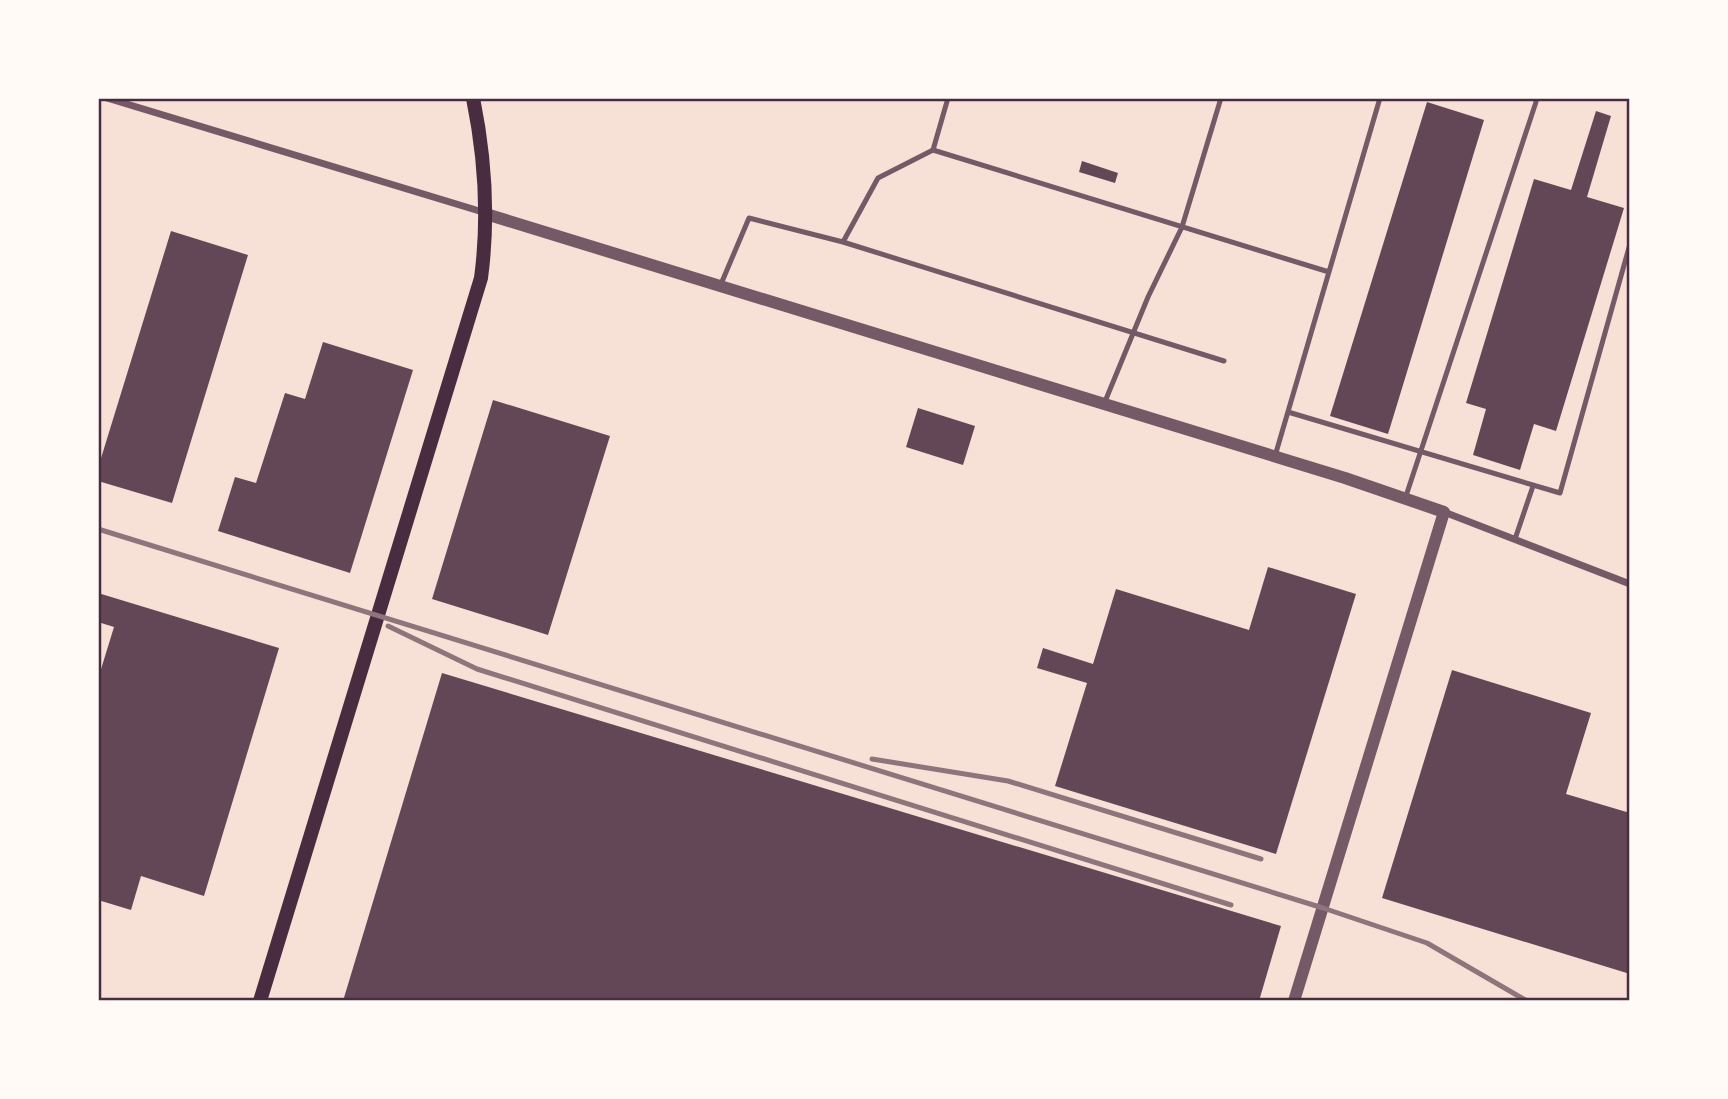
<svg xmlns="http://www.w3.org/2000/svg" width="1728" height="1099" viewBox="0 0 1728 1099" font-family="Roboto,sans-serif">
<rect width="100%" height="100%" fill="#f7e1d7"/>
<path fill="#644757" d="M1427,102L1484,120L1388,434L1330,416Z
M1596,111L1611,116L1587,197L1624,208L1556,431L1534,424L1520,470L1473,455L1486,409L1466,403L1534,179L1571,190Z
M1082,161L1118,173L1115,183L1079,172Z
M171,231L248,255L172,503L98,481V468Z
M323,342L413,370L350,573L218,531L235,477L256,483L285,393L305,399Z
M493,400L610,436L548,635L432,599Z
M918,408L975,426L963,465L906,447Z
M1268,567L1356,594L1276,854L1055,786L1087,683L1037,668L1043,648L1093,664L1116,589L1249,630Z
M98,593L279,648L204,896L141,876L131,910L98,900V679L114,627L98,622Z
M1452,670L1591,713L1566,794L1630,813V974L1382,898Z
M442,673L1281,926L1259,1001H343Z"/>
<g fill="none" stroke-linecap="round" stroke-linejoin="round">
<path stroke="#755966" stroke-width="5" d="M948,98L933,150L1329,272
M933,150L878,178L843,242L1224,361
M721,284L749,218L843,242
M1104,404L1148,297L1182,227L1221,98
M1288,412L1560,493L1630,244
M1275,456L1380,98
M1405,499L1536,102
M1515,539L1533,486"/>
<path stroke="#755966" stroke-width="7" d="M107,98L486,213
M1444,512L1630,584"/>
<path stroke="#755966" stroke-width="12" d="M486,214L1345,478L1444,512L1294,1001"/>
<path stroke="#4a2c40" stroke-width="14" d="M260,1001L481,278C489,218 485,157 473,98"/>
<path stroke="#8f747c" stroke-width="5" d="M98,529L1323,908L1427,943L1527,1001
M388,626L477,669L1231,905
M872,759L1008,781L1261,859"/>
</g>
<rect width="1728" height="1099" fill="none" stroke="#fffaf5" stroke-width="200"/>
<rect x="100" y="100" width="1528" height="899" fill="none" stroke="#4a2c40" stroke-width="2.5"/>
</svg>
